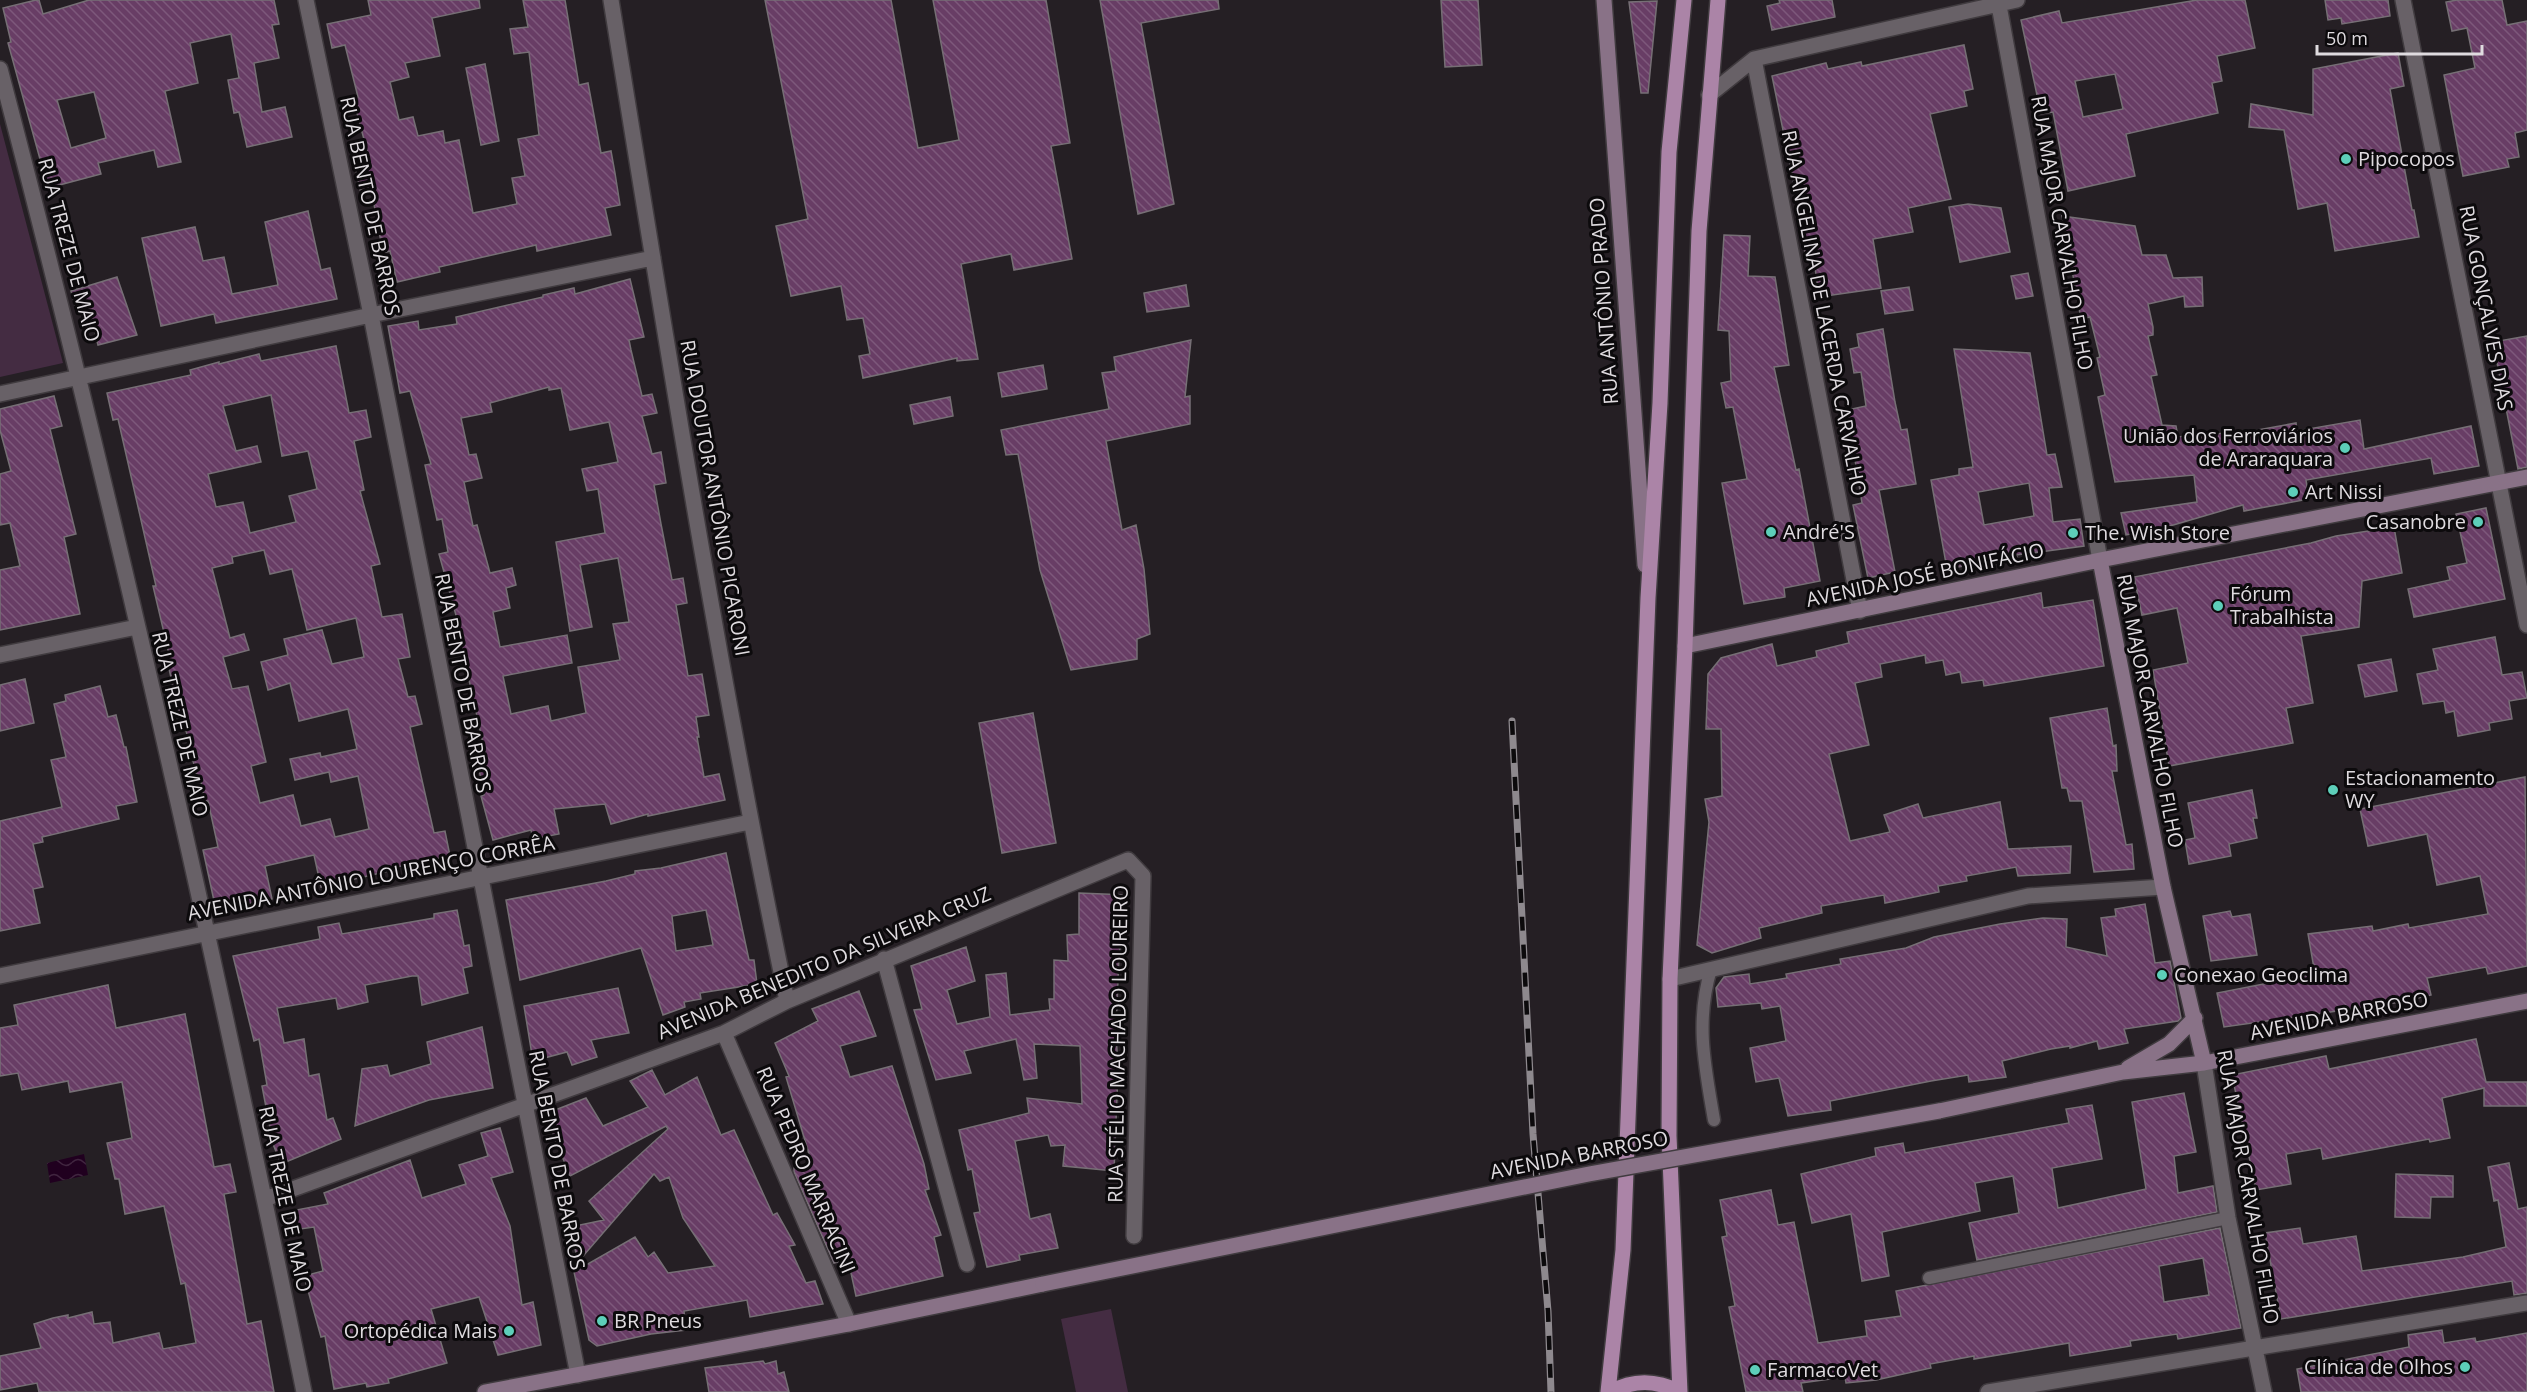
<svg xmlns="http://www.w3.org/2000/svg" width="2527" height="1392" viewBox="0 0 2527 1392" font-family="'Open Sans',sans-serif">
<defs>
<pattern id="water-waves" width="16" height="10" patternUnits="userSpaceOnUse" patternTransform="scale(1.5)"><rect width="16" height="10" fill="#20001f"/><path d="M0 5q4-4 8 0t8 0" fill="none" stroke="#40253f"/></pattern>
<pattern id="building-back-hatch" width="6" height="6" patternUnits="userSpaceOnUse" patternTransform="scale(1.5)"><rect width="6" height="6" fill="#683d65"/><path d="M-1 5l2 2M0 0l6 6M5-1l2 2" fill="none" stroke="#7d587b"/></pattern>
</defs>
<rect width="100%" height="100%" fill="#251f24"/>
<path fill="#442c42" d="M0,124L63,363L0,377Z
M1111,1309L1128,1392H1076L1061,1319Z"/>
<path fill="url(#water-waves)" d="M84,1154L88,1175L50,1183L47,1163Z"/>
<path fill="url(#building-back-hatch)" stroke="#766f75" stroke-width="1.5" fill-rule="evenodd" d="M36,0H39L43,14L89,0H274L279,24L272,25L279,58L254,63L262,112L285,107L292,137L247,147L239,112L234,113L228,80L239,78L231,34L190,43L198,83L165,91L181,162L158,167L154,150L98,163L101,174L48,188L8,43L11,42L3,8ZM94,92L106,138L71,148L57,100Z
M368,0H479L480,8L432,18L440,56L405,63L409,77L390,82L399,120L413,117L418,136L443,131L445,143L459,140L473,213L517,204L512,178L525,176L518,139L539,135L529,52L514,54L510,29L528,27L523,0H565L579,85L588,83L601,153L611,151L615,173L620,205L605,208L611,235L537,251L536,245L501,253L439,267L440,272L397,282L390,251L383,253L371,188L360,190L355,165L370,162L353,98L358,97L345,45L332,48L327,24L371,15Z
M765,0H891L918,148L959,140L933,0H1046L1070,143L1051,146L1072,259L1014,270L1011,254L961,264L978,359L957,361V358L863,378L859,356L870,354L863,318L847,320L841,286L791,296L776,226L808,219Z
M1100,0H1218L1219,9L1141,23L1174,204L1138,214Z
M1441,0H1478L1482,65L1445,67Z
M1779,0H1832L1835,17L1772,30L1767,6L1780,3Z
M2197,0H2245L2255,48L2217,56L2222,81L2212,83L2218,113L2126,134L2135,176L2068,191L2053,112L2041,114L2021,20L2059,11L2062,23ZM2115,74L2123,109L2083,117L2075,81Z
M2325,0H2388L2390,16L2342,24L2341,18L2328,20Z
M2457,0H2502L2507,25L2527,21V130L2515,133L2519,157L2507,159L2509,167L2463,176L2444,75L2475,68L2467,28L2452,31L2446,2Z
M1657,1L1648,93H1641L1629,2Z
M1964,45L1973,89L1964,91L1967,106L1930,114L1951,199L1908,208L1913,232L1873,239L1881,288L1819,297L1814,260L1807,262L1803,243H1806L1772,76L1826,63L1828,69L1861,62L1862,66Z
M2398,53L2404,86L2390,89L2412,210H2414L2419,237L2335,251L2327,203L2298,209L2284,130L2249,127L2251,104L2313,115V69Z
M485,64L499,141L481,145L466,68Z
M1968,204L2001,208L2010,252L1960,262L1949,207Z
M308,211L321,270L330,268L337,299L216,323L214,314L161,326L142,238L195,227L203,261L224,257L232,294L278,285L265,222Z
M2062,216L2135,226L2142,255H2166L2173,278L2202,277L2203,306L2185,307L2184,296L2148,304L2153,327V335L2148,336L2157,375L2151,376L2162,425L2176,426L2178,437L2194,435L2193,438L2229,432L2230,435L2296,423L2297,431L2360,420L2364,449L2471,426L2479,466L2434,474L2431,458L2306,480L2309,499L2244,511L2243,505L2235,507L2163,528L2126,535L2121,513L2197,502L2194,475L2115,482L2098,397L2105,395L2097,358L2100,357L2090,317L2081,319Z
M1724,235L1750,236L1748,276L1775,277L1789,365L1774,367L1796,470L1799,469L1820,581L1784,588L1785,597L1744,604L1722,483L1747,479L1733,407L1726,408L1721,383L1731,381L1729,331L1718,330Z
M2028,273L2033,296L2016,299L2011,276Z
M117,277L137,335L98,345L89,309L77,312L71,291Z
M630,279L644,337L629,340L631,350L642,396L652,394L657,413L642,416L652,454L661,452L666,483L654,485L661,524L672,580L683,578L687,603L676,605L688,676L702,674L709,715L696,717L699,737H697L704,777L719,774L725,800L648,816V814L611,824L605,804L554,809L559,834L533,839L531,830L493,840L481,796L484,795L477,759L486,757L462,648L457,649L453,627L459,626L439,554L448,552L442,519L437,520L425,465L431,464L410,391L400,393L388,326L418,321L419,330L457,324L456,317L543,297V295L574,288L575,294ZM549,387V390L561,388L570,430L609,422L618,462L582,469L587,491L598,489L605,533L556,542L570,631L592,627L580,565L618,558L629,622L613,624L620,660L578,667L586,713L551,721L548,706L511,714L503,676L572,663L567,635L500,647L493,612L510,608L506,588L516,585L512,568L490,573L477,525L473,526L464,482L482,478L476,454L469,455L461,418L492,412L490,403Z
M1186,285L1189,306L1147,312L1144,293Z
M1909,287L1913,310L1885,314L1881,291Z
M1883,329L1895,402L1901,430L1907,429L1916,484L1879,490L1895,572L1868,578L1853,505L1862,503L1847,410L1866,406L1861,372L1854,373L1850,349L1859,347L1857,334Z
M2527,336V467L2518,469L2493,342Z
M1191,340L1185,397L1190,396V424L1106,441L1122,530L1136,525L1144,569L1150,634L1137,639V659L1071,670L1040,570L1018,454L1006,455L1001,430L1109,409L1102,373L1116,371L1114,357Z
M336,346L349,413L366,410L371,437L354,441L364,490L360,491L380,564L371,566L382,617L402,614L410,657L398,659L408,697L415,696L422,724L410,727L434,833L445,831L450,856L396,867L397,869L321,887L314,855L265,866L272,899L216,910L203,850L218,847L208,801L205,802L200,777L197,778L182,713L179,714L166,655L169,654L153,586H156L118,419L113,420L107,393L191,375L190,370L219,362V364L259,354L261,361ZM271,395L282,456L308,451L317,489L289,496L296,522L250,533L243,502L216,507L208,474L261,462L257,446L236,451L223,406ZM264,550L270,574L292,569L307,630L356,618L364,657L332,664L322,630L284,639L288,655L261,662L268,690L290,683L299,721L348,709L357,749L321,757L320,753L290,759L295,780L329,772L331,782L358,776L369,829L335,837L330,819L301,826L293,795L260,803L251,766L266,762L248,686L232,689L223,657L249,650L244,634L230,638L212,568L233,563L232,557Z
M1954,349L2030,353L2047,455L2055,454L2062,487L2049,488L2053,522L2080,519L2084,546L2016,555L2017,557L1947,569L1931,480L1959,475V469L1973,467ZM2029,483L2034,516L1984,525L1978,492Z
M1043,365L1047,389L1002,397L998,373Z
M54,396L62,426L50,429L76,534L64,537L80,614L0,630V570L20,566L10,523L0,525V474L11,471L0,430V409Z
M950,397L953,416L914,424L910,405Z
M2486,508L2505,599L2414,617L2408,589L2450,580L2447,567L2467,563L2456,514Z
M2394,527L2402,573L2362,581L2359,627L2301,636L2313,703L2286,708L2293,743L2169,766L2153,670L2188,663L2177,608L2142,615L2134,577L2311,543L2336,536Z
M2041,593L2043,608L2093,600L2104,666L1984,686L1983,680L1962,683L1960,672L1946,675L1943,660L1926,663L1925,655L1880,664L1882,677L1855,683L1869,745L1829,754L1850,841L1890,832L1884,815L1918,804L1923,818L2000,802L2008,849L2071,846L2070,873L2018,876L2016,867L1966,876L1967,881L1938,886L1939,892L1885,903L1884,895L1821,906L1822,913L1759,928L1761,938L1712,953L1697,945L1709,822L1705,799L1722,796L1721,729H1706L1708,674L1721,658L1772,644L1777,666L1817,657L1816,651L1849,643L1847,632Z
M2495,637L2502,675L2522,672L2527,698L2509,701L2512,719L2489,723L2490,730L2458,736L2454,711L2446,713L2444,701L2423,704L2417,674L2438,670L2433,649Z
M2391,659L2397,691L2365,697L2358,665Z
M25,679L34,723L0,731V685Z
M100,686L108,717L116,715L124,747H126L137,802L116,806L119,819L42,837L43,842L33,844L43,887L33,889L40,923L0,931V821L62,807L51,760L66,757L54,704L66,701L65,695Z
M2107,708L2113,746L2116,745L2117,771H2112L2126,845L2132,844L2134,869L2094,872L2082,801H2070L2067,788H2062L2050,718Z
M1033,713L1056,843L1002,853L979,723Z
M2525,777L2527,966L2488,974L2486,967L2427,978L2431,995L2401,1002L2224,1027L2217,993L2315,974L2308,934L2372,926L2373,931L2408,924L2409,928L2488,914L2480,876L2437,885L2427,834L2368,846L2360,809Z
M2252,790L2257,818H2253L2257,838L2229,844L2231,856L2189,864L2185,840L2195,838L2188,803Z
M726,853L749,960H754L757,984L700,993L701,999L684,1002L685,1007L663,1015L641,948L520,980L506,900L606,881L635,874V871L661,868ZM706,910L713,945L676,951L672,916Z
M1079,893L1127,895L1119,956L1116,1030L1118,1072L1114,1171L1063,1166L1065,1145L1051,1146L1048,1135L1015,1141L1030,1219L1050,1214L1058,1248L1019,1255L1020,1260L987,1267L974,1213L980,1212L972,1169L968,1170L959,1130L1029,1113L1027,1098L1082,1104L1080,1046L1034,1044L1037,1078L1024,1080L1016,1039L964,1051L971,1073L936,1080L914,1010L922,1009L911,966L966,947L975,981L947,990L957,1024L990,1017L986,975L1006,973L1010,1015L1050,1010L1049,999H1054V960L1068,961L1067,935L1079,934Z
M2145,904L2155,963L2170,961L2181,1018L2178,1021L2124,1029L2128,1043L2099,1049L2097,1041L2070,1048V1046L2051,1049L2002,1061L2006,1077L1969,1082L1968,1075L1931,1081L1830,1101L1831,1110L1788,1116L1779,1078L1756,1082L1750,1048L1786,1041L1780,1006L1762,1009L1761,1003L1718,1007L1716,988L1724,977L1749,974L1750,984L1787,978L1786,974L1841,964L1840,959L1906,948L1934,937L2000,924L2043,918L2067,919L2066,947L2107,956L2101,918L2116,916L2115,909Z
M457,910L464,946L469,945L472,966L463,968L468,993L422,1005L418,976H412L365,985L368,1002L338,1009L336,998L277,1008L284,1043L304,1039L309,1076L319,1074L327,1120L333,1118L341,1139L281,1164L273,1144L262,1086L267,1085L259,1039L254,1041L233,956L320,939L318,927L339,923L342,934L434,918V914Z
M2230,911L2232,917L2250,914L2257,955L2211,961L2203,916Z
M108,985L116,1028L185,1014L214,1167L230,1164L236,1192L224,1194L247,1324L261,1321L274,1392H39L37,1383L0,1390V1356L41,1348L34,1324L53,1318L68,1315V1318L92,1312L94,1324L110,1322L113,1343L159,1333L163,1349L196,1343L185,1283L181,1284L164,1206L125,1214L119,1179H115L107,1143L132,1138L122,1082L70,1092L68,1081L22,1090L18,1073L0,1076V1028L18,1025L14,1005Z
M618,988L629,1033L591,1040L597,1057L572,1065L567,1052L533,1061L524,1006Z
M859,991L876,1036L840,1046L850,1077L892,1066L924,1164L929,1189L925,1190L941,1235L934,1237L943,1276L856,1296L848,1259L834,1263L794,1172V1168L812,1164L786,1077L789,1076L775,1043L818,1021L812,1009Z
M482,1027L493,1088L429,1100L355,1126L362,1069L387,1065L390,1076L431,1064L427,1042Z
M2476,1039L2486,1082H2527V1106H2484V1088L2442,1098L2450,1138L2430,1142L2429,1139L2323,1159L2321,1148L2286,1154L2291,1184L2256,1190L2232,1075L2326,1056L2329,1069Z
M652,1070L665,1095L697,1077L721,1135L734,1130L773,1215L777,1213L795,1245L789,1246L806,1283L815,1281L823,1304L750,1317L747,1300L684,1311L686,1330L651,1334L597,1346L589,1340L574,1272L635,1237L648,1257L654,1252L668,1273L715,1266L683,1218L669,1177L660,1181L654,1174L578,1262L570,1227L604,1220L589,1201L668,1129L666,1126L570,1176L545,1114L586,1098L603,1126L648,1107L630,1081Z
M2184,1093L2196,1152L2174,1156L2178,1193L2213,1186L2217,1212L1977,1260L1969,1223L2019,1213L2013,1176L1975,1183L1980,1211L1882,1232L1889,1276L1862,1281L1851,1214L1812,1223L1801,1174L1876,1156L1875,1148L1903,1143L1905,1153L2069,1123L2066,1109L2092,1105L2102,1159L2052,1168L2058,1208L2146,1189L2132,1102Z
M500,1128L513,1172L491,1178L510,1226L522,1305L533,1302L541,1345L498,1355L479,1297L431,1309L447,1363L388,1379L389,1383L367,1387L366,1383L334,1389L325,1336L321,1337L304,1276L323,1271L314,1227L293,1230L291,1211L328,1204L324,1193L410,1160L422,1198L466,1184L459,1165L488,1156L481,1133Z
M2509,1163L2518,1209L2527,1207V1293L2514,1295L2512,1281L2281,1319L2265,1233L2300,1228L2303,1244L2356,1236L2362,1271L2463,1257L2506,1247L2498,1200L2494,1201L2488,1167Z
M2396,1174L2453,1176V1197H2431L2430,1218L2395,1217Z
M1771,1190L1778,1225L1794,1222L1818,1343L1867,1336L1865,1321L1901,1316L1896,1291L2220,1228L2241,1328L2178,1339L2177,1334L2130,1341L2131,1346L2070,1356L2069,1343L1974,1359V1356L1930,1364L1931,1368L1876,1380L1846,1383L1845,1377L1801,1383L1803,1392H1746L1729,1307L1735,1306L1722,1237L1727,1236L1720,1200ZM2203,1258L2209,1295L2164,1302L2159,1266Z
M2442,1330L2444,1343L2475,1338L2476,1342L2527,1333V1392H2301L2297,1369L2409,1347L2408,1335Z
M763,1361L765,1364L776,1361L778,1374L784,1372L789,1392H709L705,1368Z"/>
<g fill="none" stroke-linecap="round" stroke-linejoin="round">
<g stroke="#403b3f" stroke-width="15">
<path id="lane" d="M1711,969C1695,1022 1705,1067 1714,1120
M1929,1278L2228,1218"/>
</g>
<g stroke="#403b3f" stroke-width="18">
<path id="street" d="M306,0L371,315L578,1375
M611,0C665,334 718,669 787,1001
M1998,0L2100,560
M2403,0L2527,625
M1754,59L1860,611
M0,69C115,506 214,949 304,1392
M1709,95L1754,59L2017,0
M0,394L371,315L653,258
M0,655L137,627
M884,959L967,1264
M0,976L750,822
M1670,979L2028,896L2163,887
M724,1033L849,1324
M2204,1063L2228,1218L2264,1392
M265,1199L724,1033L787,1001L1128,860L1143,876L1134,1236
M1988,1392L2527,1303"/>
</g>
<g stroke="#403b3f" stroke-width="18">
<path id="secondary" d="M1604,0L1645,565
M2100,560L2163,887L2204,1063
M1685,646L2100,560L2527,477
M2128,1068L2169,1044L2195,1018
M1939,1111L2123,1072L2204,1063L2527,1001
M485,1392L849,1324L1043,1284"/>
</g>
<g stroke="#403b3f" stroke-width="18">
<path id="primary" d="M1608,1392L1623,1250L1648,598L1660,403L1669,152L1684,0
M1611,1392C1634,1379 1656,1380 1680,1392
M1680,1392L1669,1136L1670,979L1685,646L1699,231L1718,0"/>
</g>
<use href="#lane" stroke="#686167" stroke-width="12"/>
<use href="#street" stroke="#686167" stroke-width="15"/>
<use href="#secondary" stroke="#897287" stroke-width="15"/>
<use href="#primary" stroke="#ab84a7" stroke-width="15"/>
<g stroke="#8e898e" stroke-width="7">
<path id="rail" d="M1512,721L1533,1134L1548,1311L1551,1392"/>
</g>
<use href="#rail" stroke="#0c0a0c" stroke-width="4.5" stroke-dasharray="14" stroke-linecap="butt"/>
<g stroke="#403b3f" stroke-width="18" stroke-linecap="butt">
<path id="secondary-bridge" d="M1043,1284L1589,1174L1939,1111"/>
</g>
<use href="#secondary-bridge" stroke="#897287" stroke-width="15"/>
</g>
<g fill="#5dceb9" stroke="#0c0a0c" stroke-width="2">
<circle cx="2346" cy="159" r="6"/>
<circle cx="2345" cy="448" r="6"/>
<circle cx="2293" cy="492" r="6"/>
<circle cx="2478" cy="522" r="6"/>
<circle cx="1771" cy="532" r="6"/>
<circle cx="2073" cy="533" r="6"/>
<circle cx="2218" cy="606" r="6"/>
<circle cx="2333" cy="790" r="6"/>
<circle cx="2162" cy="975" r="6"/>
<circle cx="602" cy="1321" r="6"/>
<circle cx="509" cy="1331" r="6"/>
<circle cx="2465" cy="1367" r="6"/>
<circle cx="1755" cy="1370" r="6"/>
</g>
<g text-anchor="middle" stroke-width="6" stroke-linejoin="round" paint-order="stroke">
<g font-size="20" fill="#dfdbdf" stroke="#0c0a0c" text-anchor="start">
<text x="2358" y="166">Pipocopos</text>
<text x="2333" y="443" text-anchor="end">União dos Ferroviários<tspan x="2333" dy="23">de Araraquara</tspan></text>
<text x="2305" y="499">Art Nissi</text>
<text x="2466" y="529" text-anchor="end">Casanobre</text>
<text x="1783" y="539">André'S</text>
<text x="2085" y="540">The. Wish Store</text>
<text x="2230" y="601">Fórum<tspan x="2230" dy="23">Trabalhista</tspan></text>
<text x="2345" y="785">Estacionamento<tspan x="2345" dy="23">WY</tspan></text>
<text x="2174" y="982">Conexao Geoclima</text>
<text x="614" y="1328">BR Pneus</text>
<text x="497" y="1338" text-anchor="end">Ortopédica Mais</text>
<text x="2453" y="1374" text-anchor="end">Clínica de Olhos</text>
<text x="1767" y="1377">FarmacoVet</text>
</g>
<g font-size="20" fill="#dfdbdf" stroke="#0c0a0c">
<text transform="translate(370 206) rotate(78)" y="7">RUA BENTO DE BARROS</text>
<text transform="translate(2062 233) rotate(80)" y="7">RUA MAJOR CARVALHO FILHO</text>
<text transform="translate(69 250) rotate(75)" y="7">RUA TREZE DE MAIO</text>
<text transform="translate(1604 301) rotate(-94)" y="7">RUA ANTÔNIO PRADO</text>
<text transform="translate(2486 308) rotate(79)" y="7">RUA GONÇALVES DIAS</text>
<text transform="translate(1824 313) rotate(79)" y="7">RUA ANGELINA DE LACERDA CARVALHO</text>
<text transform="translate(715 498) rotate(80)" y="7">RUA DOUTOR ANTÔNIO PICARONI</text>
<text transform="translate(1925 575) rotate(-12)" y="7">AVENIDA JOSÉ BONIFÁCIO</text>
<text transform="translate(463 683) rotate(79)" y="7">RUA BENTO DE BARROS</text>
<text transform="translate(2150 711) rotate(79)" y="7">RUA MAJOR CARVALHO FILHO</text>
<text transform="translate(180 724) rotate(77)" y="7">RUA TREZE DE MAIO</text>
<text transform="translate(371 878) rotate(-11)" y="7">AVENIDA ANTÔNIO LOURENÇO CORRÊA</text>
<text transform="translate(824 963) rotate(-23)" y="7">AVENIDA BENEDITO DA SILVEIRA CRUZ</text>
<text transform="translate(2339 1016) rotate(-11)" y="7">AVENIDA BARROSO</text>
<text transform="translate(1118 1044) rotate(-89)" y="7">RUA STÉLIO MACHADO LOUREIRO</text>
<text transform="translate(1579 1155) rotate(-11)" y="7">AVENIDA BARROSO</text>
<text transform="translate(557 1160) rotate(79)" y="7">RUA BENTO DE BARROS</text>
<text transform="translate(806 1170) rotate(67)" y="7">RUA PEDRO MARRACINI</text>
<text transform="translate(2248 1187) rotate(80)" y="7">RUA MAJOR CARVALHO FILHO</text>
<text transform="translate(285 1199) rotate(78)" y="7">RUA TREZE DE MAIO</text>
</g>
</g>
<path d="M2317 45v9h165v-9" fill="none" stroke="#dfdbdf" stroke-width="3"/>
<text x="2326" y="45" font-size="18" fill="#dfdbdf" stroke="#0c0a0c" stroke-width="4.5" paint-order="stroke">50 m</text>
</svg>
